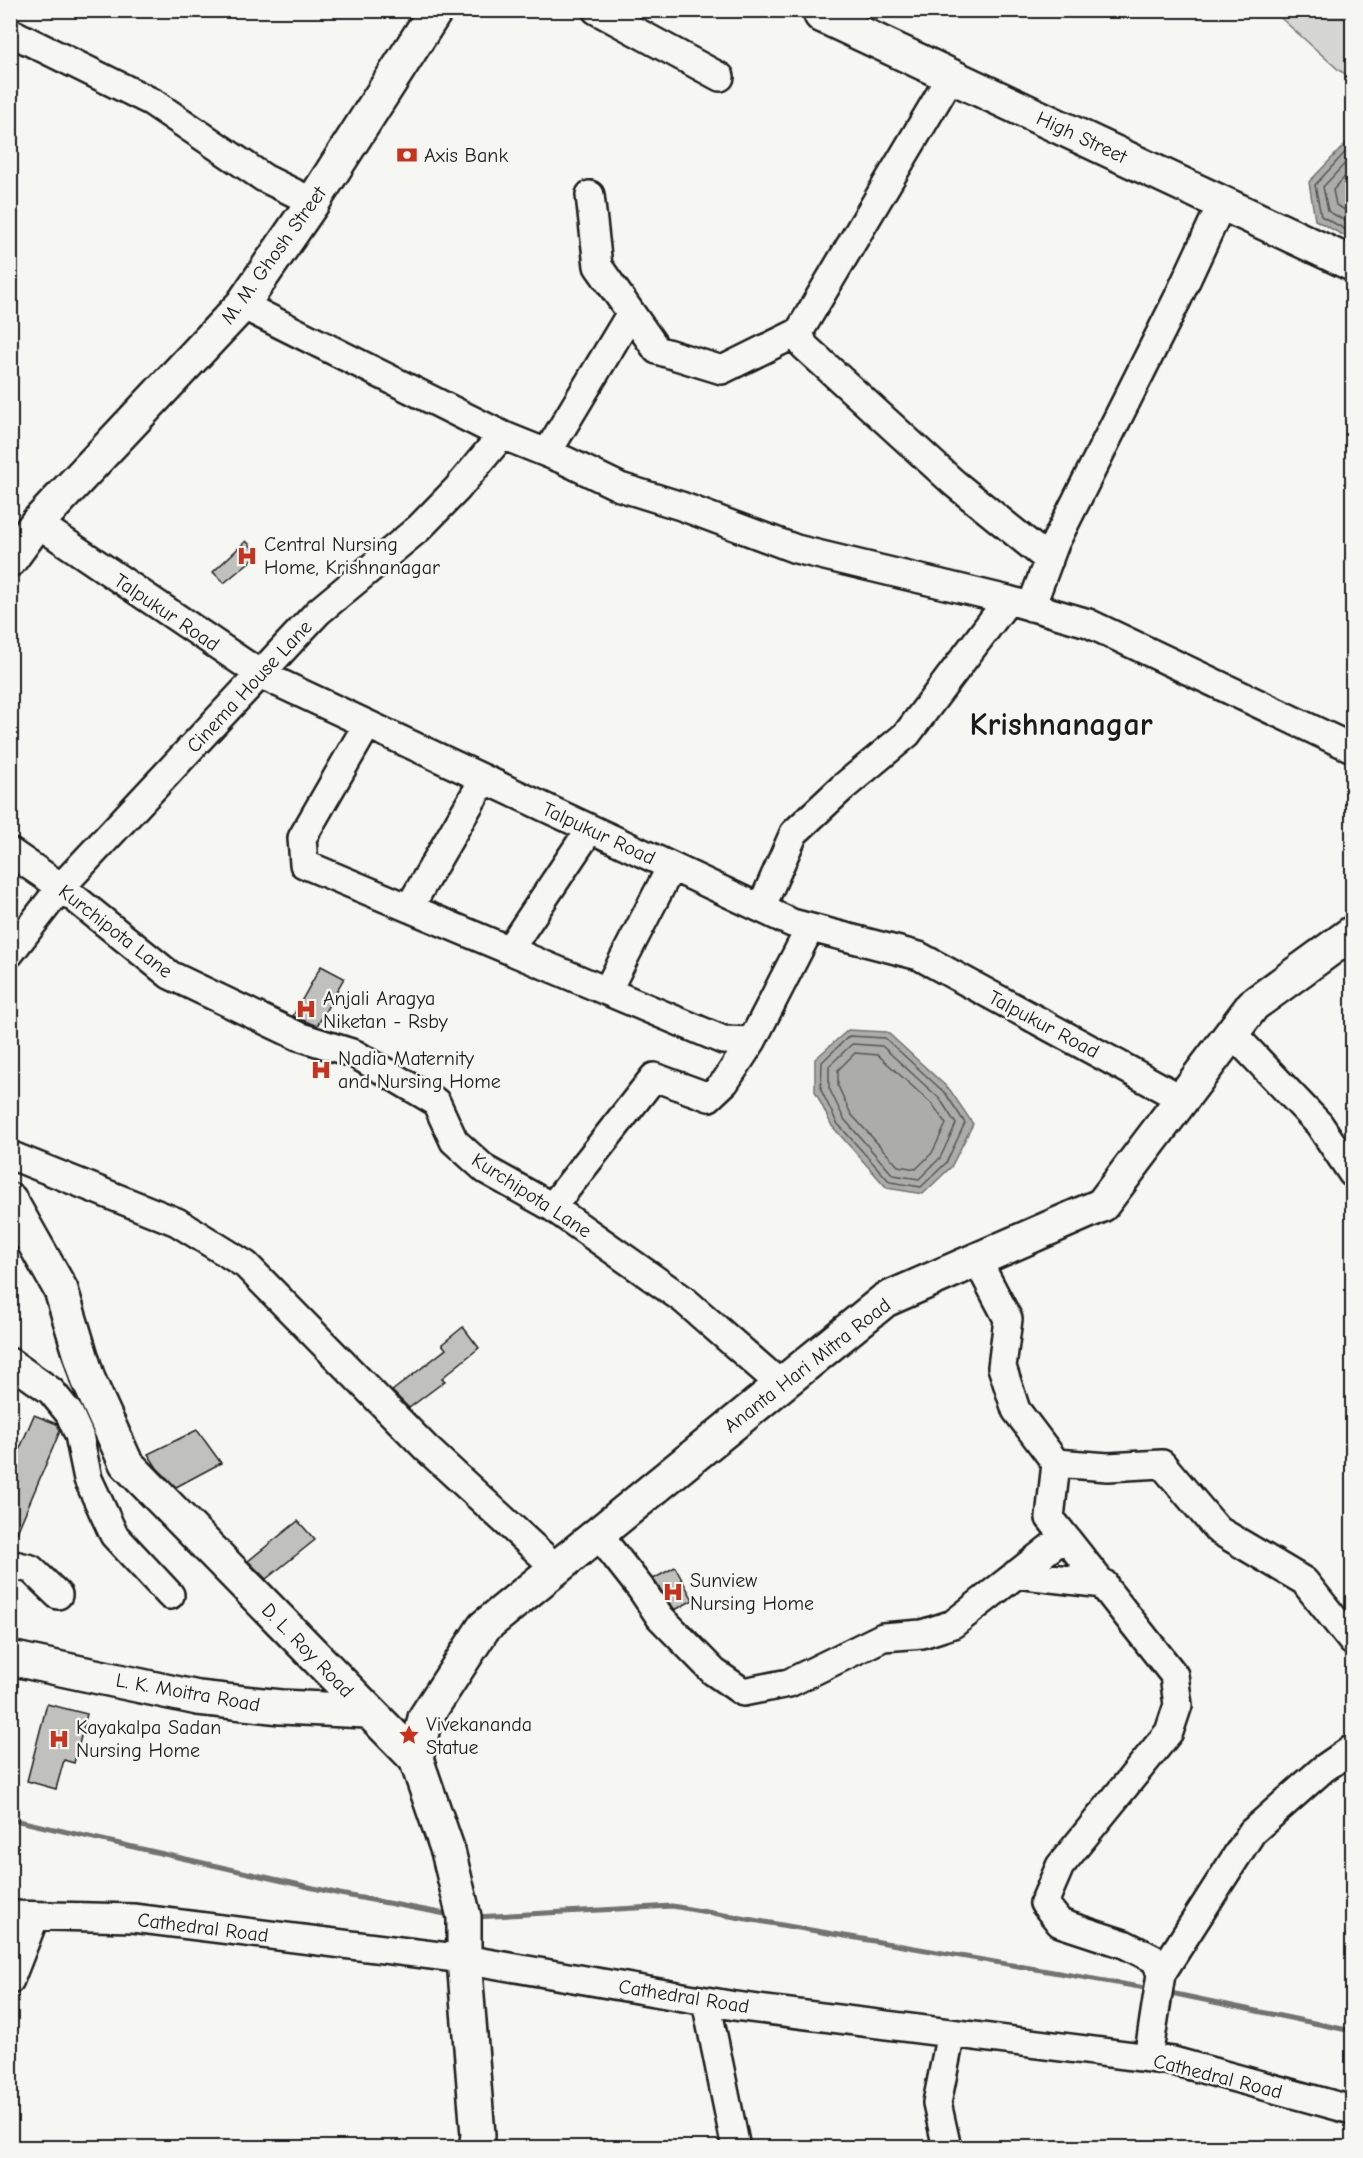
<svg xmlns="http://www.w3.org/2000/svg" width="1363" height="2158" viewBox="0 0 1363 2158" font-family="'Comic Neue',sans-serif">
<rect width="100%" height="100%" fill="#f6f6f2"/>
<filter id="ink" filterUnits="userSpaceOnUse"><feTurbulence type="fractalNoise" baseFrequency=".0167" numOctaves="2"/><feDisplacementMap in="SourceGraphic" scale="12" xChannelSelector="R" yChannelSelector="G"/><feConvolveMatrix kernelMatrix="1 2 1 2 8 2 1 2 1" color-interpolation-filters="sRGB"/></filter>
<g filter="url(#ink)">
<path fill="#d6d6d2" stroke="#797977" stroke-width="1.5" d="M1273,11H1352V77L1340,71Z"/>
<path fill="#acaca9" stroke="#727271" stroke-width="1.5" d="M1352,137V240L1315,220L1309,182Z
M848,1030L887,1032L950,1090L973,1124L951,1167L923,1194L887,1188L832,1126L815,1091V1059Z"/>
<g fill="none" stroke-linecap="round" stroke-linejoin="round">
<path stroke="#565654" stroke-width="1.5" d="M1352,145L1315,185L1321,216L1352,233
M1352,156L1323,187L1328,211L1352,225
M1352,169L1333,190L1336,205L1352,214
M849,1036L885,1038L946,1094L965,1123L946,1163L921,1187L890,1182L837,1123L821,1090L822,1062Z
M852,1044L882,1046L940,1099L956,1124L940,1158L919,1179L893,1175L844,1119L829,1088V1066Z
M855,1053L878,1055L933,1105L946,1124L932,1153L916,1169L898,1166L851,1114L838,1086V1070Z"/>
<path stroke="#727271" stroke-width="5" d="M10,1819L340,1894L451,1915
M475,1917L672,1906L1151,1989
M1166,1992L1352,2031"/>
</g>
<path fill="#c0c0bd" stroke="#1c1c1c" stroke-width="1.5" d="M246,541L259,554L224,583L213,572Z
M321,966L344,978L317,1026L293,1016Z
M463,1327L479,1348L442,1378L445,1381L409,1408L392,1391L446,1349L442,1344Z
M34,1415L57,1424L60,1431L10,1549V1472Z
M197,1430L221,1463L176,1487L157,1468L148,1454Z
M298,1521L315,1540L266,1579L248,1561Z
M675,1567L693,1600L675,1610L653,1579Z
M47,1704L87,1714L74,1763L64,1760L56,1789L27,1781Z"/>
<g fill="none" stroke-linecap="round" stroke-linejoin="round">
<g stroke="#1c1c1c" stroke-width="32">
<path id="minor" d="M596,10L720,77
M10,32L152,102L264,178L313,202
M951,76L799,332L804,346L954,483L1049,560
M590,195L598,266L657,350L722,370L799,332
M242,305L502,435L564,460L620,487L681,506L796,549L1008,600L1088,623L1352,748
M547,453L631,313
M37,523L260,674L792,923L919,956L1182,1099
M1031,607L1055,543L1178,298L1222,203
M367,725L302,838L304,864L723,1040L752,1041L810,928
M10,852L61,887L170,975L298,1036L355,1054L436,1102L454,1141L486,1170L552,1207L684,1300L780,1384
M409,908L484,779
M761,908L794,833L842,788L907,734L1008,600
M509,950L590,829
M10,953L61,887L318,612L419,528L457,489L502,435
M607,991L671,867
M1232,1033L1319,1124L1352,1173
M10,1155L177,1222L246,1265L426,1448L555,1567
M552,1207L654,1077L709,1097L725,1082L752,1041
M977,1260L1008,1319L1002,1367L1016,1410L1056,1463L1108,1467L1162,1464L1218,1530L1304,1581L1352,1641
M10,1362L51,1391L69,1413L79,1435L88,1479L114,1535L170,1595
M1056,1463L1050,1518L1174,1675L1178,1705L1169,1732L1060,1866L1044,1903L1060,1923L1124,1944L1156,1960L1161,1974L1148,2058
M597,1533L642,1590L660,1617L714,1672L743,1692L789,1683L883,1637L922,1634L953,1624L1064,1537
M10,1564L31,1569L58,1595
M1016,1574L1104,1584
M10,1915L133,1918L464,1959L735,2006L1173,2061L1352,2110
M1161,1974L1252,1832L1323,1769L1352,1749
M10,1980L35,1916
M706,2001L736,2148
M947,2148L937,2103L951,2033"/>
</g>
<g stroke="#1c1c1c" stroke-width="38">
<path id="major" d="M10,560L37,523L242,305L313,202L436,10
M10,1200L61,1290L88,1379L126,1463L416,1759L448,1851L464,1917V1959L478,2135L476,2148
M10,1658L198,1698L281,1707L367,1711
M416,1759L425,1718L484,1627L885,1300L1102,1205L1253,1005L1352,933"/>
</g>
<g stroke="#1c1c1c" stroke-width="38">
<path id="highway" d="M824,10L821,15L1352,264"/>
</g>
<use href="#minor" stroke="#f6f6f2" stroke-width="27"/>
<use href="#major" stroke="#f6f6f2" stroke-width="33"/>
<use href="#highway" stroke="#f6f6f2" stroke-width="33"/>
</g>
</g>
<defs>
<g id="bank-bare" transform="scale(1.62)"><path d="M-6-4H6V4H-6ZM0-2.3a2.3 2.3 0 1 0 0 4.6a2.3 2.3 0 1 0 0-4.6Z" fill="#c8321e" stroke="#f6f6f2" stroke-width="2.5" paint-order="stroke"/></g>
<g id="hospital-bare" transform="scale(1.62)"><path d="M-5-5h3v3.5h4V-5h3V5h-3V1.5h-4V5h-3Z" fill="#c8321e" stroke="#f6f6f2" stroke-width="2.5" paint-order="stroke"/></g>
<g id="sight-bare" transform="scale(1.62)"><path d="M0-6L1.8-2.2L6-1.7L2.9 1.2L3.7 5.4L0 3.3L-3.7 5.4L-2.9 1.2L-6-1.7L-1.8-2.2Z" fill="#c8321e" stroke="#f6f6f2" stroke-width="2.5" paint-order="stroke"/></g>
</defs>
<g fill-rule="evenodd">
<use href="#bank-bare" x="407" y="155"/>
<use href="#hospital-bare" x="247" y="556"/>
<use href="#hospital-bare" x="306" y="1009"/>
<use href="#hospital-bare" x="321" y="1070"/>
<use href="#hospital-bare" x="673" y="1592"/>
<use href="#sight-bare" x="409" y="1735"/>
<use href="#hospital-bare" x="59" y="1739"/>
</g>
<g text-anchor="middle" stroke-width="5" stroke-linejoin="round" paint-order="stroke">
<g font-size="20" fill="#1c1c1c" stroke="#f6f6f2">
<text transform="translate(1082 137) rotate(25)" y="7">High Street</text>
<text transform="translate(273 255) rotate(-54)" y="7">M. M. Ghosh Street</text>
<text transform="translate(167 612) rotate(34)" y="7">Talpukur Road</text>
<text transform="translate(249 686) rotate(-47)" y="7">Cinema House Lane</text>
<text transform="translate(599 833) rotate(25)" y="7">Talpukur Road</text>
<text transform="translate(116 931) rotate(38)" y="7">Kurchipota Lane</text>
<text transform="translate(1044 1024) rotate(28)" y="7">Talpukur Road</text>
<text transform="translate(532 1195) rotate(33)" y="7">Kurchipota Lane</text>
<text transform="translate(807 1365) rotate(-38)" y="7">Ananta Hari Mitra Road</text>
<text transform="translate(308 1650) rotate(46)" y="7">D. L. Roy Road</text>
<text transform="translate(188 1692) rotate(10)" y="7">L. K. Moitra Road</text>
<text transform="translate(203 1927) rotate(7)" y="7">Cathedral Road</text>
<text transform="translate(684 1996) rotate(9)" y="7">Cathedral Road</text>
<text transform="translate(1218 2076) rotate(14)" y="7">Cathedral Road</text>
</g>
<g font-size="20" fill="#1c1c1c" stroke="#f6f6f2" text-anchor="start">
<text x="424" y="162">Axis Bank</text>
<text x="264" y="551">Central Nursing<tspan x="264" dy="23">Home, Krishnanagar</tspan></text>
<text x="323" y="1005">Anjali Aragya<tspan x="323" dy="23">Niketan - Rsby</tspan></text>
<text x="338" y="1065">Nadia Maternity<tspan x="338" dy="23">and Nursing Home</tspan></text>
<text x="690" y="1587">Sunview<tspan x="690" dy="23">Nursing Home</tspan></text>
<text x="426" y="1731">Vivekananda<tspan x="426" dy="23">Statue</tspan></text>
<text x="76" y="1734">Kayakalpa Sadan<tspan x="76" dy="23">Nursing Home</tspan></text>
</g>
<g font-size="32" font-weight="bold" fill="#1c1c1c" stroke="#f6f6f2">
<text x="1061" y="735">Krishnanagar</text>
</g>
</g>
<rect width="1363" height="2158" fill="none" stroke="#f6f6f2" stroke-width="36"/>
<rect x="18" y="18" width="1327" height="2122" fill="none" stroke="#1c1c1c" stroke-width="2" filter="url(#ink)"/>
</svg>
